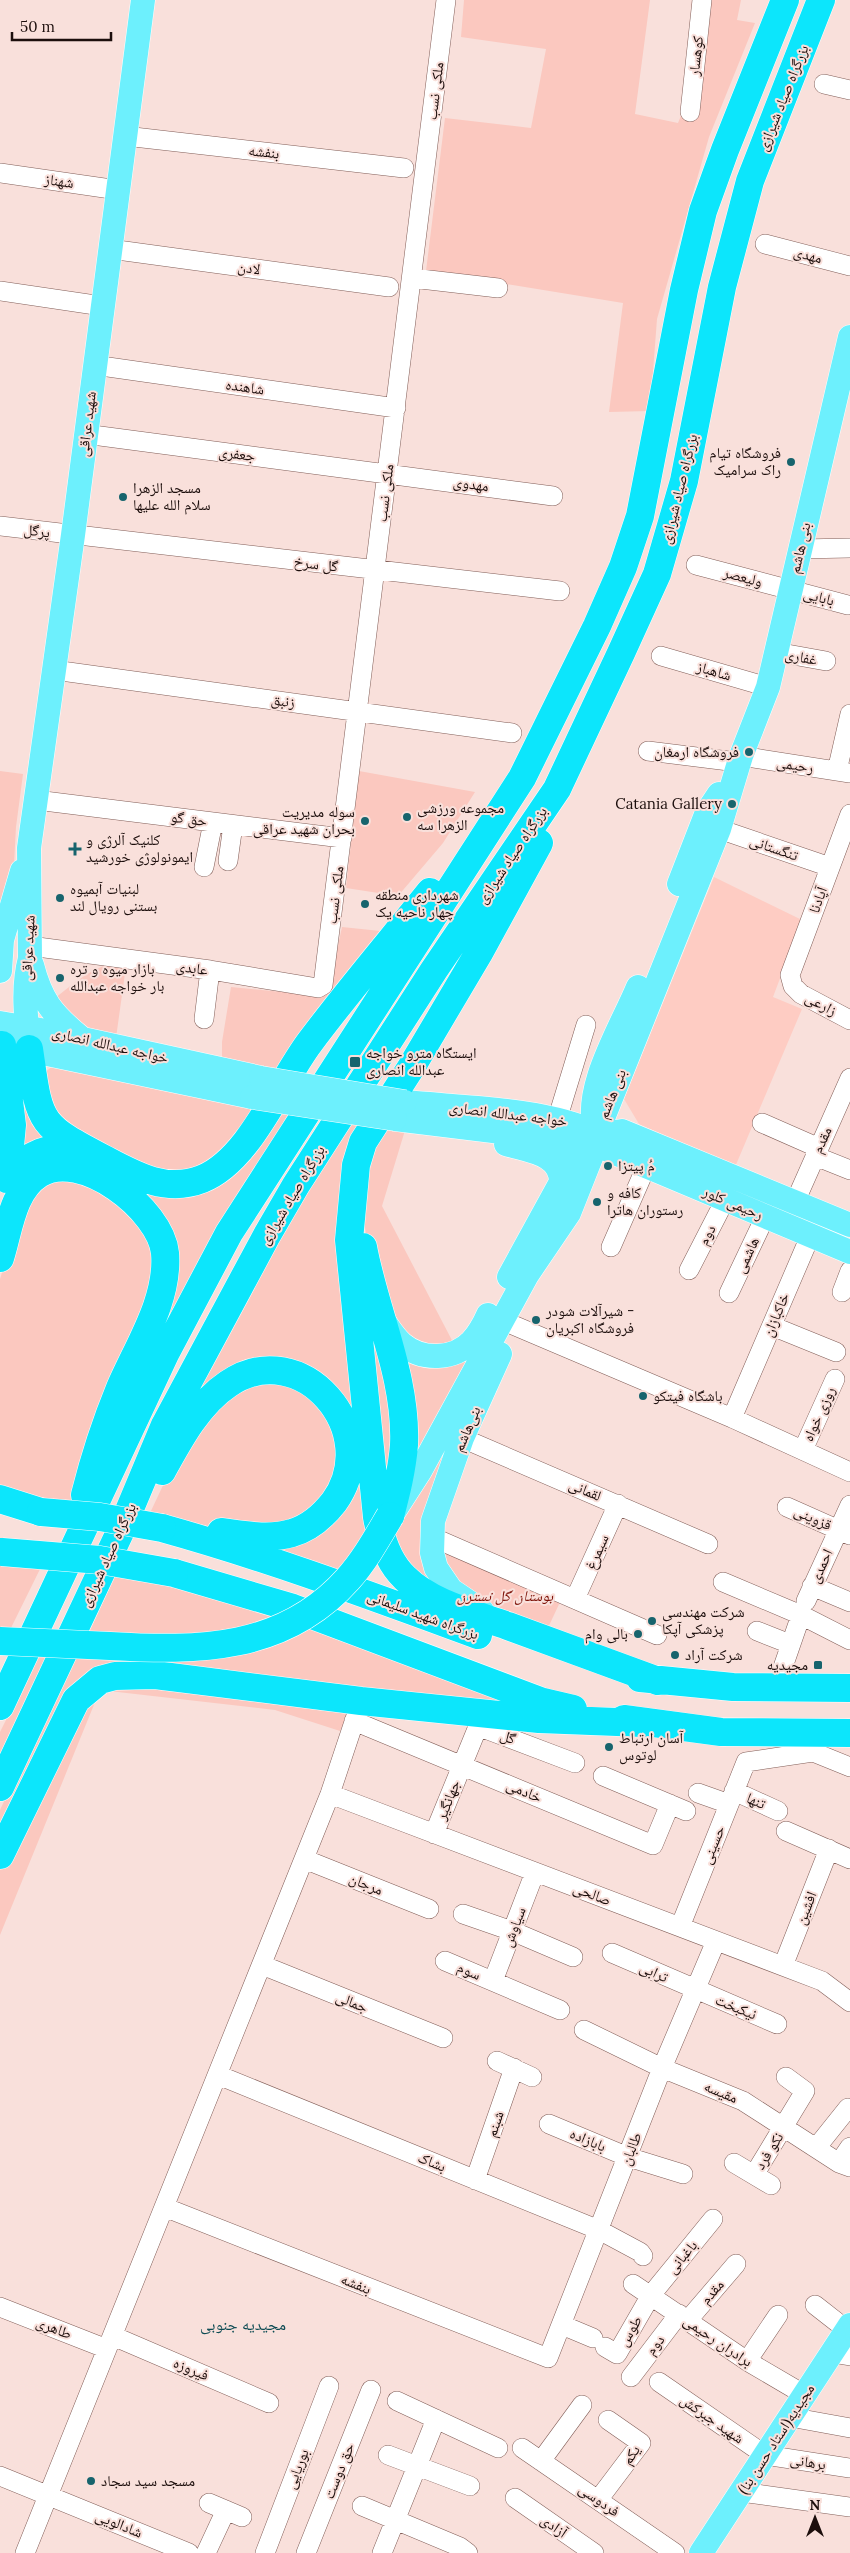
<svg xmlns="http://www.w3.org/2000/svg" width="850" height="2553" viewBox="0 0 850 2553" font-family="Lora,'Noto Naskh Arabic',serif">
<rect width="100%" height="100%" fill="#f9e0db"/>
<path fill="#feccc3" d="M714,877L802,920L773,997L802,1009L735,1167L639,1124L624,1099Z"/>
<path fill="#fbc8bf" d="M464,0H650L635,114L678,123L701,66L707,0H741L737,20L755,23L709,137L657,319L650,411L609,412L623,303L426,271L445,118L531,128L546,49L461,37Z
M0,771L23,774L16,827L13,883L0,930Z
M359,771L475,792L443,843L398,896L346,888Z
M342,927L390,932L279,1074L222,1061V1042L231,987L323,996L328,993Z
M110,964L126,966L116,1038L87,1032L51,1001C70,987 87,970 110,964Z
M54,1065L259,1109L221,1161L165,1178L68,1135L39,1077Z
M16,1074L48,1134L16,1159Z
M275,1105L291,1109C220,1228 154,1349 95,1475C103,1448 112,1422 123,1396C142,1351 179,1292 168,1241C159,1198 71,1138 29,1173C10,1189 7,1219 0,1242C0,1199 20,1146 74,1153C85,1154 95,1161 105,1166C139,1181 177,1200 213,1181C243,1165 259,1133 275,1105Z
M346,1118L366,1121L356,1142L373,1530L338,1578L241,1540L335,1509L346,1411L260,1368L168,1442Z
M378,1123L406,1127L382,1206L456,1348L450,1350L400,1337L366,1234L361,1202Z
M62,1174L128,1205L160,1261L72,1503L0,1494V1279L18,1220L29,1193Z
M358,1253L395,1408L386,1503Z
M478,1341L396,1503L398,1347Z
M254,1378L313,1391L345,1456L320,1511L252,1531L208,1526L150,1513L166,1479L195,1428Z
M465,1397L431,1502L447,1600L389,1550L397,1526Z
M437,1546L561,1600L546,1632L465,1595Z
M0,1565H42L8,1634L0,1633Z
M116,1574L162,1583L291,1614L240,1634L87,1637Z
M307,1626L537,1711L102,1675L0,1844V1810L73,1656Z
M39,1654H50L0,1762V1732Z
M102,1684L353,1704L340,1731L275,1710L100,1690L0,1935V1866L72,1714Z"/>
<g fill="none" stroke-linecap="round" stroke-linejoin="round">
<g stroke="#825e58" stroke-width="20">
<path id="minor" d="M824,84L850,90
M690,112L702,0
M125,136L404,168
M0,173L118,190
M765,244L850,266
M110,249L389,287
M412,278L498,288
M0,291L102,306
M94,365L396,408
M85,434L553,496
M0,526L560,591
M800,549L850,548
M696,565L848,605
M776,652L826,661
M661,656L768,687
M54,670L512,733
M648,751L737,762L741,756L850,773
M837,771L850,714
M36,800L342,838
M850,814L790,975L793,986L801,994L850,1020
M719,829L830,867
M228,861L233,825
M204,867L213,822
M30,946L210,970L318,988L323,985L446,0
M204,1019L210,970
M557,1120L586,1025
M762,1123L819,1148
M815,1156L850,1170
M795,1202L850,1078
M611,1247L646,1167
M689,1270L725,1200
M842,1292L850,1271
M729,1293L765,1217
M513,1325L732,1418L850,1472
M772,1326L836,1352
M732,1418L820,1213
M462,1438L708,1544
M803,1450L835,1379
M787,1507L850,1535
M432,1537L657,1635
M723,1582L801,1615L850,1640
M812,1586L850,1602
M575,1599L618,1504
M806,1601L850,1505
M757,1631L790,1644
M783,1667L801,1615
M354,1721L653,1845L670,1804
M603,1776L686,1811
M734,1791L778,1811
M698,1793L729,1804
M330,1794L822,1981L850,2002
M786,1831L850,1859
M434,1834L477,1729L480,1727L575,1763
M304,1859L429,1909
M463,1914L512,1931L573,1957
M680,1927L746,1762L813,1752L850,1767
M612,1953L777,2024
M445,1961L560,2010
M262,1965L443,2038
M783,1966L829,1849
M493,1981L535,1872
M584,2030L662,2068L743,2101L839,2163L850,2167
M497,2061L532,2077
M218,2075L599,2230L640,2252L643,2256
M549,2124L628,2157L683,2174
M816,2148L848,2108
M734,2163L771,2185
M839,2163L850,2147
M754,2175L805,2091L786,2077
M475,2180L514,2068
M164,2207L548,2358L662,2068L716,1941
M633,2284L747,2361L805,2395
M815,2305L847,2330
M0,2307L107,2349
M688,2320L736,2264
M562,2325L593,2338
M113,2336L269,2403
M605,2347L617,2354L651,2295L713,2219
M832,2353L850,2356
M747,2361L778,2315
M631,2377L679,2314
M659,2382L765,2455L850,2468
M397,2401L498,2448
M790,2417L850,2428
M522,2448L675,2553
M388,2455L470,2486
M541,2461L582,2405
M0,2476L189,2553
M741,2492L850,2507
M515,2498L594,2553
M598,2500L641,2443L608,2420
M209,2503L242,2517
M362,2506L460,2547L468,2553
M25,2553L330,1794L361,1701
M206,2553L226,2510
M265,2553L329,2386
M306,2553L371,2390
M382,2553L436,2419"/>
</g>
<g stroke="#fff" stroke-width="25">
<path id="major" d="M679,884L707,812L719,794
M32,965C41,1000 52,1014 80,1037
M0,971L2,940L22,871
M638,987C622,1026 581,1091 596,1132C599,1139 606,1145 610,1151L850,1252
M0,1023L46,1031L261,1078
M14,1047L252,1097
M29,1049C26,1018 22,988 30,958L29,848L73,535L143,0
M405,1102C465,1108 543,1108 597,1133
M395,1119L566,1140L622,1131L850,1225
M506,1144C528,1151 561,1153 561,1182
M509,1277L561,1182L572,1152L593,1136
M383,1320C389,1328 394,1337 402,1344C422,1361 454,1360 472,1341C479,1333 484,1324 488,1315
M393,1513L420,1471L527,1275L569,1213L592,1155L597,1133L719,829L741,756L768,687L850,337
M482,1611L451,1590L436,1568L432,1553L433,1521L462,1438L500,1354
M701,2553L850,2325"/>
</g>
<g stroke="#fff" stroke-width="29">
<path id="highway" d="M539,843L480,951L412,1066L363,1142L356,1165L349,1240L377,1517C381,1540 388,1562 405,1578C431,1604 475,1614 508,1626C558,1644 608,1663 658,1681
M2,1045L12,1125L7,1178
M29,1049C40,1124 37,1124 106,1160C136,1176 167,1193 202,1179C250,1160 279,1083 310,1042C348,991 390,942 430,892
M7,1179C26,1154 52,1143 83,1150
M363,1247C375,1312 407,1377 404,1445C402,1470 396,1493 390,1516
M0,1258C9,1230 12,1191 39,1174C81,1147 161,1210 165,1253C169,1300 138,1346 120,1388C106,1422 94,1459 85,1495
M162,1471C179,1440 198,1404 228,1384C301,1334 385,1431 334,1502C323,1516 310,1528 292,1533C269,1540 244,1535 221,1532
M0,1499L41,1512
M162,1528C270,1558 374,1597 478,1635
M174,1573L293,1608L543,1702L573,1709
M640,1678L733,1687L850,1688
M0,1706L165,1354L229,1233L522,778L597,626L623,567L640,516L684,290L703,211L725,150L785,0
M624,1719L721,1732L850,1733
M0,1787L121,1530L165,1425L267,1235L296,1185L434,970L557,789L621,653L657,574L684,481L722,287L750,181L821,0
M0,1855L76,1700L100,1680L115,1676L155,1675L361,1701L539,1719L643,1723"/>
</g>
<use href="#minor" stroke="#fff" stroke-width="19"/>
<use href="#major" stroke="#6df0fd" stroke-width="24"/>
<use href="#highway" stroke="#0ce6fc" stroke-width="28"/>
<g stroke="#fff" stroke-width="25" stroke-linecap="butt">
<path id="major-bridge" d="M261,1078L405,1102
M252,1097L395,1119"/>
</g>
<g stroke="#fff" stroke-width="29" stroke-linecap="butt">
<path id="highway-bridge" d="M41,1512L100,1517L162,1528
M2,1552L100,1560L174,1573
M0,1641C37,1643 73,1644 110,1646C198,1651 284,1651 348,1579C365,1560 377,1538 390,1516"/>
</g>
<use href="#major-bridge" stroke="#6df0fd" stroke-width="24"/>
<use href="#highway-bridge" stroke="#0ce6fc" stroke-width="28"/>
</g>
<g fill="#17646d" stroke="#f9e0db" stroke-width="2">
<circle cx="791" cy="462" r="5"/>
<circle cx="123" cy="497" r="5"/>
<circle cx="749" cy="752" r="5"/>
<circle cx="732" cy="804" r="5"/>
<circle cx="407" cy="817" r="5"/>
<circle cx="365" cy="821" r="5"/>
<path d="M72.5 841.5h5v5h5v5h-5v5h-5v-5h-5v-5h5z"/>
<circle cx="60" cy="898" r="5"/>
<circle cx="365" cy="904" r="5"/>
<circle cx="60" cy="978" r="5"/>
<rect x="349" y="1056" width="12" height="12" rx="2.5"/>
<circle cx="608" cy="1166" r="5"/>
<circle cx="597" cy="1202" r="5"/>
<circle cx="536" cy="1320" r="5"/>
<circle cx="643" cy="1396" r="5"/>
<circle cx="652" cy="1621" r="5"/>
<circle cx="638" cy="1634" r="5"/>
<circle cx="675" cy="1655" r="5"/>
<rect x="813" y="1660" width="10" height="10" rx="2.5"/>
<circle cx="609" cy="1747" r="5"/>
<circle cx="91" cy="2481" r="5"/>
</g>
<g text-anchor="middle" stroke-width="4" stroke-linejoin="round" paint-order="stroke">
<g font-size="15" fill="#1c0e0c" stroke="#f9e0db">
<text transform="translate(696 56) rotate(-84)" y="5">کوهسار</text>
<text transform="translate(435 91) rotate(-83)" y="5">ملکی نسب</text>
<text transform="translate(783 98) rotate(-68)" y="5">بزرگراه صیاد شیرازی</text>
<text transform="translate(264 152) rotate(6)" y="5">بنفشه</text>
<text transform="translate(59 181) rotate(8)" y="5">شهناز</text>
<text transform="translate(808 255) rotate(15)" y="5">مهدی</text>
<text transform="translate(249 268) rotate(8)" y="5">لادن</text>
<text transform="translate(245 387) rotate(8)" y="5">شاهنده</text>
<text transform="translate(87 424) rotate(-83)" y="5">شهید عراقی</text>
<text transform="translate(237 454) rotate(7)" y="5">جعفری</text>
<text transform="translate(471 484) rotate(8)" y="5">مهدوی</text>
<text transform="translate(679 489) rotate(-76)" y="5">بزرگراه صیاد شیرازی</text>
<text transform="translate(385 493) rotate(-83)" y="5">ملکی نسب</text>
<text transform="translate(37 531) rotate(7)" y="5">پرگل</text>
<text transform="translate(800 548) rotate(-77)" y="5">بنی هاشم</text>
<text transform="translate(316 564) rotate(7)" y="5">گل سرخ</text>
<text transform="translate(743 577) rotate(15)" y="5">ولیعصر</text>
<text transform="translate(819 597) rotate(15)" y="5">بابایی</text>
<text transform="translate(801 657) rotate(11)" y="5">غفاری</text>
<text transform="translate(714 671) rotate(16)" y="5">شاهباز</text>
<text transform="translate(283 701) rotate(8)" y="5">زنبق</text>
<text transform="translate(795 765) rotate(9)" y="5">رحیمی</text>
<text transform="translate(189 819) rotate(7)" y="5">حق گو</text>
<text transform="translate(774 848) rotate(19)" y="5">تنگستانی</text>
<text transform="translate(512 855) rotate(-56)" y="5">بزرگراه صیاد شیرازی</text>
<text transform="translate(335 895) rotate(-83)" y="5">ملکی نسب</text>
<text transform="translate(818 900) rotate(-70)" y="5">آپادنا</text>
<text transform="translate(28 948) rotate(-87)" y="5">شهید عراقی</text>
<text transform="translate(192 968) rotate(8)" y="5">عابدی</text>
<text transform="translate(821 1004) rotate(28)" y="5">زارعی</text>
<text transform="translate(110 1045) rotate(13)" y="5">خواجه عبدالله انصاری</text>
<text transform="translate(612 1094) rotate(-68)" y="5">بنی هاشم</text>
<text transform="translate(508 1114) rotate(7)" y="5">خواجه عبدالله انصاری</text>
<text transform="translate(822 1140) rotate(-66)" y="5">مقدم</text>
<text transform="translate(292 1195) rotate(-59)" y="5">بزرگراه صیاد شیرازی</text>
<text transform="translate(733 1203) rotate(23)" y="5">رحیمی کلور</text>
<text transform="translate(707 1235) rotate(-63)" y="5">دوم</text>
<text transform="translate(747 1255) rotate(-65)" y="5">هاشمی</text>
<text transform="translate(776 1315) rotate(-67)" y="5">خاکبازان</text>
<text transform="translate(819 1414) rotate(-66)" y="5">روزی خواه</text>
<text transform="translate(467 1429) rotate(-67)" y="5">بنی‌هاشم</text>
<text transform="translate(585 1490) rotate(23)" y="5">لقمانی</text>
<text transform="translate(813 1518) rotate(24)" y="5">قزوینی</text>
<text transform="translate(597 1552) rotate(-66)" y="5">سیمرغ</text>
<text transform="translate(108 1555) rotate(-65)" y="5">بزرگراه صیاد شیرازی</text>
<text transform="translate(821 1566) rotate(-65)" y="5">احمدی</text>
<text transform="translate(423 1615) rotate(20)" y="5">بزرگراه شهید سلیمانی</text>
<text transform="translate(508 1737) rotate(22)" y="5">گل</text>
<text transform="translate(524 1791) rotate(23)" y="5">خادمی</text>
<text transform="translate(448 1800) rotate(-68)" y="5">جهانگیر</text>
<text transform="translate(756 1801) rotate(24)" y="5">تنها</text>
<text transform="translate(713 1845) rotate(-68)" y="5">حسینی</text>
<text transform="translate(366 1884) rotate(22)" y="5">مرجان</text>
<text transform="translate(592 1894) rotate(21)" y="5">صالحی</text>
<text transform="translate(806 1908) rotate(-69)" y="5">افشین</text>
<text transform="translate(514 1927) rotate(-69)" y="5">سیاوش</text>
<text transform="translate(469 1971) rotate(23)" y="5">سوم</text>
<text transform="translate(654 1972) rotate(24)" y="5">ترابی</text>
<text transform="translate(352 2002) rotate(22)" y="5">جمالی</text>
<text transform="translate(736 2007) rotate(22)" y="5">نیکبخت</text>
<text transform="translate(721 2092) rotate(23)" y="5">مقیسه</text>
<text transform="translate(495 2124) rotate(-71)" y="5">شبنم</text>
<text transform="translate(588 2140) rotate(23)" y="5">بابازاده</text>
<text transform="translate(631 2149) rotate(-69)" y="5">طالبان</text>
<text transform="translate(769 2151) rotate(-58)" y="5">نکو فرد</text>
<text transform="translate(432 2162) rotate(22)" y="5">بشاک</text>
<text transform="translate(682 2257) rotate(-50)" y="5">باغبانی</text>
<text transform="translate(356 2284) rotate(22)" y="5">بنفشه</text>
<text transform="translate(712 2292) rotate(-49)" y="5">مقدم</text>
<text transform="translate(54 2328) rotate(21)" y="5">طاهری</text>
<text transform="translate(630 2331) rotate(-60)" y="5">طوس</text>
<text transform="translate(718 2341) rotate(34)" y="5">برادران رحیمی</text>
<text transform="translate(655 2345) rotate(-53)" y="5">دوم</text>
<text transform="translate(191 2369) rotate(23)" y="5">فیروزه</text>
<text transform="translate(712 2419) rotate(35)" y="5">شهید جبرکش</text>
<text transform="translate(776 2439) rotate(-57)" y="5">مجیدیه(استاد حسن بنا)</text>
<text transform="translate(631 2455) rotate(-57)" y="5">یکم</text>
<text transform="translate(808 2462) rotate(9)" y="5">برهانی</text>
<text transform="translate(297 2469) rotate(-69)" y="5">بوریایی</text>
<text transform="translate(339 2471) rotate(-68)" y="5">حق دوست</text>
<text transform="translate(599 2500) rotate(35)" y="5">فردوسی</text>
<text transform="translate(119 2524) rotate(22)" y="5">شادالویی</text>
<text transform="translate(554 2526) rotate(35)" y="5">آزادی</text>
</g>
<g font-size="15" fill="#1c0e0c" stroke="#f9e0db" text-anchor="start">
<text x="781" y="458" text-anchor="end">فروشگاه تیام<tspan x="781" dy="17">راک سرامیک</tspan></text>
<text x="133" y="493">مسجد الزهرا<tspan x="133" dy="17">سلام الله علیها</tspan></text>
<text x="739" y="757" text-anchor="end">فروشگاه ارمغان</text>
<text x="722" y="809" text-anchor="end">Catania Gallery</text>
<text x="417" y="813">مجموعه ورزشی<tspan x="417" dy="17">الزهرا سه</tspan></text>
<text x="355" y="817" text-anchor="end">سوله مدیریت<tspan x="355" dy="17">بحران شهید عراقی</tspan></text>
<text x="86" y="845">کلنیک آلرژی و<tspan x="86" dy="17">ایمونولوژی خورشید</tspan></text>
<text x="70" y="894">لبنیات آبمیوه<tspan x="70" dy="17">بستنی رویال لند</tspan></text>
<text x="375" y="900">شهرداری منطقه<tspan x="375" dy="17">چهار ناحیه یک</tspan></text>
<text x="70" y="974">بازار میوه و تره<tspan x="70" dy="17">بار خواجه عبدالله</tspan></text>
<text x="366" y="1058">ایستگاه مترو خواجه<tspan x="366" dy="17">عبدالله انصاری</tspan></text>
<text x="618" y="1171">مُ پیتزا</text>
<text x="607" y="1198">کافه و<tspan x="607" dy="17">رستوران هاترا</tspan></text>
<text x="546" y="1316">شیرآلات شودر -<tspan x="546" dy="17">فروشگاه اکبریان</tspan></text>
<text x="653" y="1401">باشگاه فیتکو</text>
<text x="662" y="1617">شرکت مهندسی<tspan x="662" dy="17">پزشکی آپکا</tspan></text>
<text x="628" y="1639" text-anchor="end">بالی وام</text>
<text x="685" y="1660">شرکت آراد</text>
<text x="808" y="1670" text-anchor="end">مجیدیه</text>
<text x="619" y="1743">آسان ارتباط<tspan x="619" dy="17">لوتوس</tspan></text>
<text x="101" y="2486">مسجد سید سجاد</text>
</g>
<g font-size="15" font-style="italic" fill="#7e1309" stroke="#f9e0db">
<text x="505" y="1601">بوستان گل نسترن</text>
</g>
<g font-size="16" fill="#0d4b53" stroke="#f9e0db">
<text x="243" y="2330">مجیدیه جنوبی</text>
</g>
</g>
<g transform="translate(815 2518)" stroke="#f9e0db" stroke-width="4" paint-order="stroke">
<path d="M0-4L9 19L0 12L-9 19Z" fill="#1c0e0c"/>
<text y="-8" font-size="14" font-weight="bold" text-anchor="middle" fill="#1c0e0c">N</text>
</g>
<path d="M12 32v8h99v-8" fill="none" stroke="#1c0e0c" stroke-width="2.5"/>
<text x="20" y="32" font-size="15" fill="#1c0e0c" stroke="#f9e0db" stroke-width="4" paint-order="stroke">50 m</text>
</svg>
